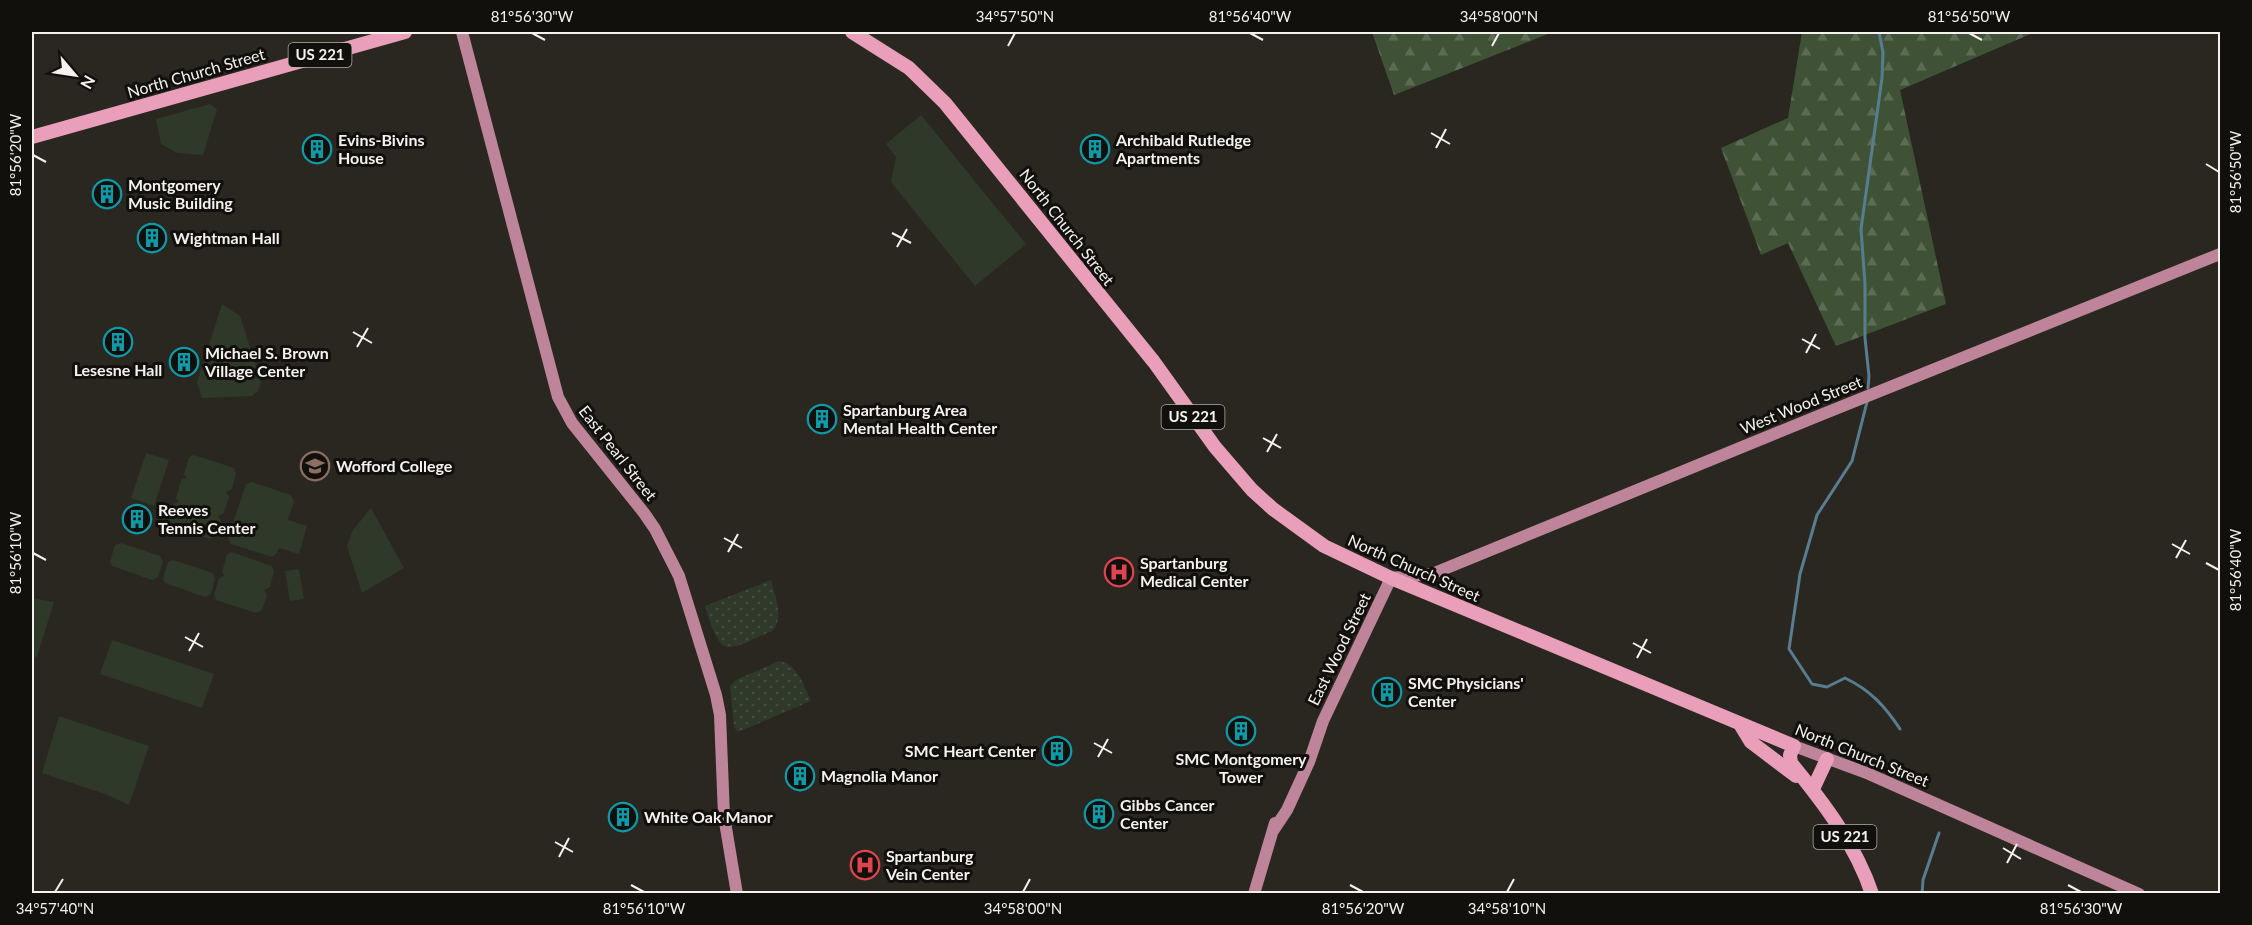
<svg xmlns="http://www.w3.org/2000/svg" width="2252" height="925" viewBox="0 0 2252 925" font-family="Lato,sans-serif">
<defs>
<pattern id="forest-firs" width="22" height="20" patternUnits="userSpaceOnUse" patternTransform="scale(1.5)"><rect width="22" height="20" fill="#405236"/><path d="M5 1l3.5 6h-7zM16 11l3.5 6h-7z" fill="#5c6b53"/></pattern>
<pattern id="garden-dots" width="8" height="8" patternUnits="userSpaceOnUse" patternTransform="scale(1.5)"><rect width="8" height="8" fill="#2f3929"/><path d="M2 2h.1M6 6h.1" fill="none" stroke="#444c3e" stroke-width="1.8" stroke-linecap="round"/></pattern>
</defs>
<rect width="100%" height="100%" fill="#2a2721"/>
<path fill="#2f3929" d="M210,104L217,109L203,155L177,153L161,144L156,119Z
M921,115L1026,244L975,286L891,182L896,157L886,144Z
M222,304L240,316L261,382L258,391L252,396L202,398L197,382Z
M146,453L169,460L154,506L131,498Z
M194,455L234,468L236,474L232,489L226,492L229,497L224,513L218,516L221,521L216,536L210,539L170,525L168,521L173,504L178,502L176,498L181,480L186,478L184,474L189,457Z
M252,482L291,495L294,501L288,520L307,526L299,554L279,548L276,554L272,557L231,544L228,538L246,484Z
M371,508L404,568L362,593L347,546L353,530Z
M121,543L160,556L163,562L158,577L152,580L112,566L110,562L115,545Z
M232,552L272,566L274,571L270,587L264,590L267,595L262,610L256,613L216,600L214,595L219,578L224,576L222,572L227,554Z
M173,560L213,573L215,579L211,594L205,597L165,583L163,579L168,562Z
M299,569L304,599L290,601L285,571Z
M32,598L54,602L37,657L32,656Z
M112,640L214,674L202,708L100,674Z
M59,716L149,746L129,805L105,794L42,773Z"/>
<path fill="url(#forest-firs)" d="M1372,32H1553L1394,95Z
M1802,32H2035L1900,90L1946,304L1836,346L1788,243L1761,255L1721,148L1788,118Z"/>
<path fill="url(#garden-dots)" d="M771,580C775,596 785,618 772,631C724,652 722,660 705,606Z
M779,661C798,664 804,686 811,701L738,732L734,727L730,686L736,680Z"/>
<g fill="none" stroke-linecap="round" stroke-linejoin="round">
<path stroke="#597d90" stroke-width="3" d="M1868,388L1869,376L1865,338V284L1861,229L1882,78L1883,52L1879,32
M1867,402L1852,461L1817,515L1800,574L1789,649L1812,684L1827,687L1845,678C1870,690 1885,706 1900,729
M1922,894L1923,880L1939,833"/>
<path stroke="#be859a" stroke-width="12" d="M462,32L558,397L572,423L644,513L655,529L679,576L716,695L720,715L724,816L737,894
M1794,746L1869,774L2139,894
M1273,831L1287,810L1309,762L1323,721L1391,578L1432,574L1818,416L2220,254
M1254,894L1275,823"/>
<path stroke="#e99fba" stroke-width="14" d="M852,32L909,68L945,103L1154,362L1215,447L1252,490L1273,509L1324,546L1391,578L1794,746L1790,755L1791,763C1823,802 1856,845 1872,894
M32,137L405,32
M1740,724L1751,742L1796,776
M1813,789L1827,759"/>
</g>
<path fill="none" stroke="#f4f1ee" stroke-width="2" d="M532,33L545,40M1250,33L1263,40M1969,33L1982,40M1008,46L1015,33M1492,46L1499,33M1431,133L1450,144M1436,148L1446,129M33,155L46,162M2206,164L2219,172M892,233L911,243M897,247L907,229M353,332L372,343M1802,339L1820,349M357,347L368,328M1806,353L1816,334M1263,438L1281,448M1267,452L1277,434M724,538L742,548M2172,544L2190,554M728,552L738,534M33,553L46,560M2176,558L2186,540M2206,563L2219,570M185,637L203,647M1633,643L1651,653M189,651L199,633M1637,658L1647,639M1094,743L1112,753M1098,757L1108,739M555,842L573,852M2003,848L2021,859M559,857L569,838M2007,863L2017,844M631,885L644,892M1350,885L1363,892M2068,885L2081,892M55,892L63,879M1023,892L1030,879M1507,892L1514,879"/>
<defs>
<g id="building-ring" transform="scale(1.5)"><circle r="9.5" fill="#11100d" stroke="#0f9aa8" stroke-width="1.5"/><path d="M-4-6H4V6H1V3H-1V6H-4ZM-2.5-4.3h1.7v1.8h-1.7ZM.8-4.3h1.7v1.8H.8ZM-2.5-1h1.7V.8h-1.7ZM.8-1h1.7V.8H.8Z" fill="#0f9aa8"/></g>
<g id="university-ring" transform="scale(1.5)"><circle r="9.5" fill="#11100d" stroke="#8d6e63" stroke-width="1.5"/><path d="M0-5L7-2L0 1L-7-2ZM-4 1L0 2.5L4 1V4Q0 6-4 4Z" fill="#8d6e63"/></g>
<g id="hospital-ring" transform="scale(1.5)"><circle r="9.5" fill="#11100d" stroke="#e0444e" stroke-width="1.5"/><path d="M-5-5h3v3.5h4V-5h3V5h-3V1.5h-4V5h-3Z" fill="#e0444e"/></g>
</defs>
<g fill-rule="evenodd">
<use href="#building-ring" x="317" y="149"/>
<use href="#building-ring" x="1095" y="149"/>
<use href="#building-ring" x="107" y="194"/>
<use href="#building-ring" x="152" y="238"/>
<use href="#building-ring" x="118" y="342"/>
<use href="#building-ring" x="184" y="362"/>
<use href="#building-ring" x="822" y="419"/>
<use href="#university-ring" x="315" y="466"/>
<use href="#building-ring" x="137" y="519"/>
<use href="#hospital-ring" x="1119" y="572"/>
<use href="#building-ring" x="1387" y="692"/>
<use href="#building-ring" x="1241" y="731"/>
<use href="#building-ring" x="1057" y="751"/>
<use href="#building-ring" x="800" y="776"/>
<use href="#building-ring" x="1099" y="814"/>
<use href="#building-ring" x="623" y="817"/>
<use href="#hospital-ring" x="865" y="865"/>
</g>
<g text-anchor="middle" stroke-width="6" stroke-linejoin="round" paint-order="stroke">
<g fill="#11100d" stroke="#b0aeaa" stroke-width="1.5">
<rect x="288.5" y="43" width="63" height="24" rx="4.5"/>
<rect x="1161.5" y="405" width="63" height="24" rx="4.5"/>
<rect x="1813.5" y="825" width="63" height="24" rx="4.5"/>
</g>
<g font-size="15" font-weight="bold" fill="#f4f1ee">
<text x="320" y="60">US 221</text>
<text x="1193" y="422">US 221</text>
<text x="1845" y="842">US 221</text>
</g>
<g font-size="16" fill="#f4f1ee" stroke="#11100d">
<text transform="translate(196 73) rotate(-16)" y="6">North Church Street</text>
<text transform="translate(1067 227) rotate(52)" y="6">North Church Street</text>
<text transform="translate(1801 405) rotate(-22)" y="6">West Wood Street</text>
<text transform="translate(618 453) rotate(52)" y="6">East Pearl Street</text>
<text transform="translate(1414 568) rotate(24)" y="6">North Church Street</text>
<text transform="translate(1339 649) rotate(-64)" y="6">East Wood Street</text>
<text transform="translate(1862 755) rotate(22)" y="6">North Church Street</text>
</g>
<g font-size="16" font-weight="bold" fill="#f4f1ee" stroke="#11100d" text-anchor="start">
<text x="338" y="146">Evins-Bivins<tspan x="338" dy="18">House</tspan></text>
<text x="1116" y="146">Archibald Rutledge<tspan x="1116" dy="18">Apartments</tspan></text>
<text x="128" y="191">Montgomery<tspan x="128" dy="18">Music Building</tspan></text>
<text x="173" y="244">Wightman Hall</text>
<text x="205" y="359">Michael S. Brown<tspan x="205" dy="18">Village Center</tspan></text>
<text x="118" y="376" text-anchor="middle">Lesesne Hall</text>
<text x="843" y="416">Spartanburg Area<tspan x="843" dy="18">Mental Health Center</tspan></text>
<text x="336" y="472">Wofford College</text>
<text x="158" y="516">Reeves<tspan x="158" dy="18">Tennis Center</tspan></text>
<text x="1140" y="569">Spartanburg<tspan x="1140" dy="18">Medical Center</tspan></text>
<text x="1408" y="689">SMC Physicians'<tspan x="1408" dy="18">Center</tspan></text>
<text x="1036" y="757" text-anchor="end">SMC Heart Center</text>
<text x="1241" y="765" text-anchor="middle">SMC Montgomery<tspan x="1241" dy="18">Tower</tspan></text>
<text x="821" y="782">Magnolia Manor</text>
<text x="1120" y="811">Gibbs Cancer<tspan x="1120" dy="18">Center</tspan></text>
<text x="644" y="823">White Oak Manor</text>
<text x="886" y="862">Spartanburg<tspan x="886" dy="18">Vein Center</tspan></text>
</g>
</g>
<rect width="2252" height="925" fill="none" stroke="#11100d" stroke-width="66"/>
<g transform="translate(75 75) rotate(119)" stroke="#11100d" stroke-width="4.5" paint-order="stroke">
<path d="M0-4.5L10 22L0 15L-10 22Z" fill="#f4f1ee"/>
<text y="-9" font-size="16" font-weight="bold" text-anchor="middle" fill="#f4f1ee">N</text>
</g>
<rect x="33" y="33" width="2186" height="859" fill="none" stroke="#f4f1ee" stroke-width="2"/>
<g font-size="15" text-anchor="middle" fill="#f4f1ee">
<text x="532" y="22">81°56'30"W</text>
<text x="1015" y="22">34°57'50"N</text>
<text x="1250" y="22">81°56'40"W</text>
<text x="1499" y="22">34°58'00"N</text>
<text x="1969" y="22">81°56'50"W</text>
<text transform="translate(16 155) rotate(-90)" y="5">81°56'20"W</text>
<text transform="translate(2236 172) rotate(-90)" y="5">81°56'50"W</text>
<text transform="translate(16 553) rotate(-90)" y="5">81°56'10"W</text>
<text transform="translate(2236 570) rotate(-90)" y="5">81°56'40"W</text>
<text x="55" y="914">34°57'40"N</text>
<text x="644" y="914">81°56'10"W</text>
<text x="1023" y="914">34°58'00"N</text>
<text x="1363" y="914">81°56'20"W</text>
<text x="1507" y="914">34°58'10"N</text>
<text x="2081" y="914">81°56'30"W</text>
</g>
</svg>
